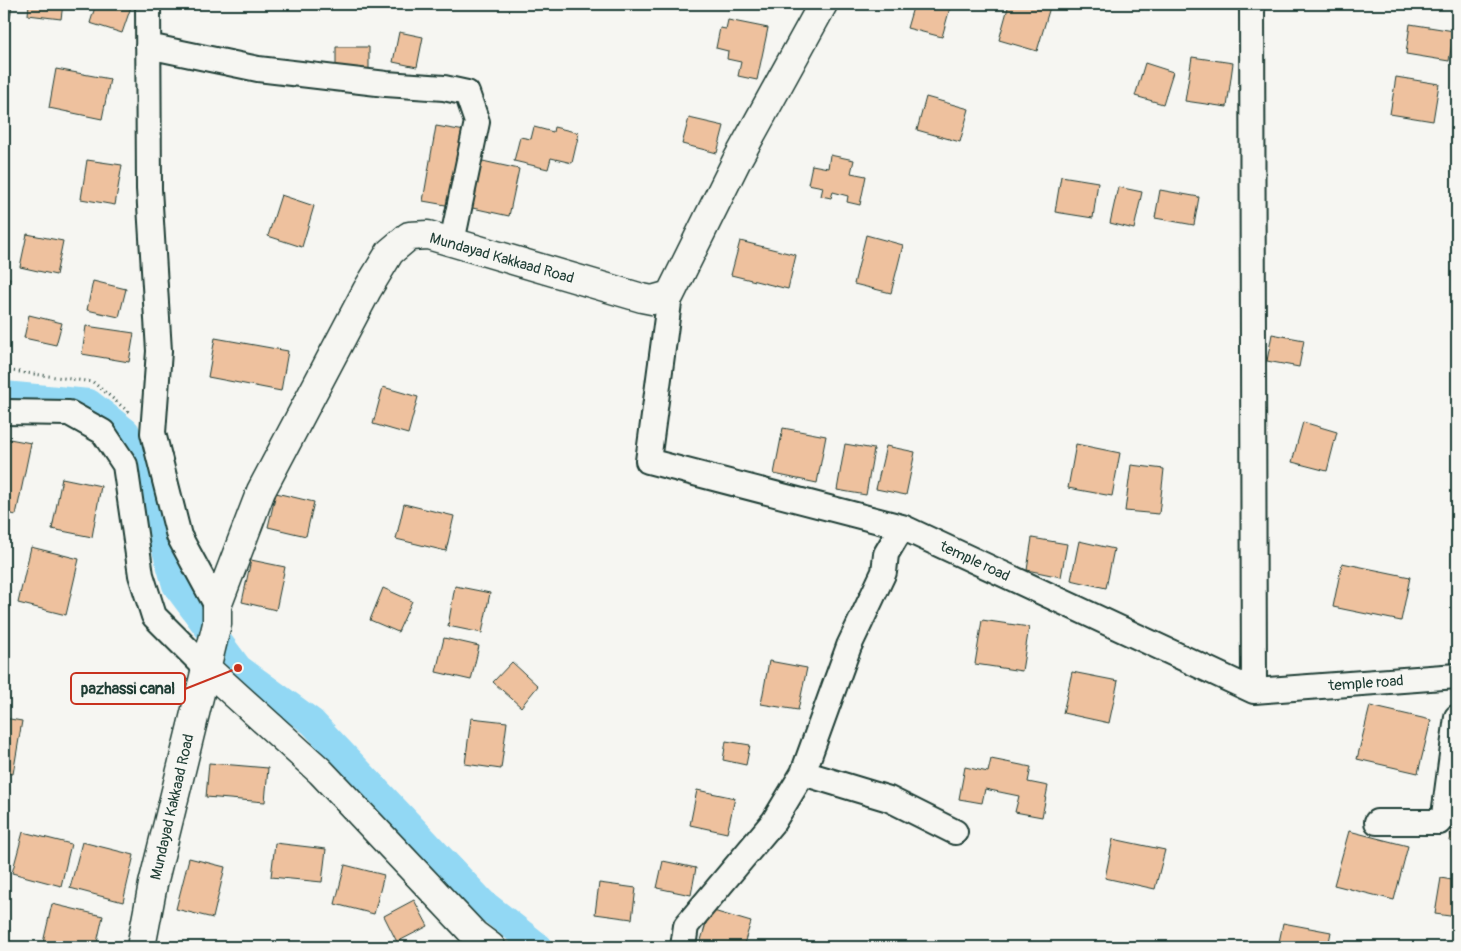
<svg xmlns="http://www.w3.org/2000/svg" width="1461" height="951" viewBox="0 0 1461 951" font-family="Pangolin,sans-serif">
<rect width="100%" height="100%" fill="#f6f6f2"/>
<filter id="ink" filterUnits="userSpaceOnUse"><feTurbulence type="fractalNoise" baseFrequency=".02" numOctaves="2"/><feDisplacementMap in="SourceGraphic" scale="10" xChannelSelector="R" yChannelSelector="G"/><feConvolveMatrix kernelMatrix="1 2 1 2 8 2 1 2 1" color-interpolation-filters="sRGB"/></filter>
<g filter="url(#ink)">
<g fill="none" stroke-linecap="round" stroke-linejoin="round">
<path stroke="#92d8f4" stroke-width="28" d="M4,395L89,403L126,432L161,532L176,585L238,668L312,722L483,903L539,947"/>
</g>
<path fill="#eec19e" stroke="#1f3d34" d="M4,4H12L10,18L4,17Z
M29,4H63L61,19L28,15Z
M96,4H132L122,33L90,23Z
M914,4H951L942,37L907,28Z
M1009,4H1039L1050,7L1037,51L999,40Z
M728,20L768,28L757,80L738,76L741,62L727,59L728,51L716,48L720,28L726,29Z
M1410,24L1454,31L1449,61L1406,54Z
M399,32L423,37L417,67L393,62Z
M336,47H369V76H336Z
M1192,57L1233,63L1227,107L1185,101Z
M1145,63L1173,72L1163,104L1135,96Z
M56,69L110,79L102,119L49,108Z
M1396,77L1439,84L1433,121L1390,114Z
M926,97L969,109L960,142L917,130Z
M689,118L724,126L717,153L682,144Z
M436,126L471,132L457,207L423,201Z
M534,127L553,132L554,127L579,133L572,163L551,158L548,169L514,161L520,137L531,139Z
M830,155L854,160L851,173L866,176L860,205L847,202L848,196L833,192L831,198L821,196L823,187L808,184L812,165L828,168Z
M87,160L122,165L115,205L81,199Z
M478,160L519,169L509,216L468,207Z
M1061,176L1098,182L1093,218L1055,212Z
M1118,187L1142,192L1134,229L1110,223Z
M1160,190L1199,197L1194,225L1155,218Z
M281,195L314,206L302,247L268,236Z
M27,234L63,241L56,275L20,267Z
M866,235L903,245L891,293L854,284Z
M740,241L796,255L788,289L731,275Z
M4,277L10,278L4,306Z
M93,281L126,289L119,317L87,310Z
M29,315L62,323L56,345L24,338Z
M86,326L134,333L129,362L82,354Z
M1272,334L1304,340L1299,367L1267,361Z
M215,338L288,351L281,391L208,377Z
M383,387L418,397L408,434L373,424Z
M1303,422L1337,432L1327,471L1292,462Z
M783,428L826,436L817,483L774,474Z
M4,438L31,443L16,515L4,512Z
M845,444L874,449L866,495L837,490Z
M1076,444L1120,453L1112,496L1068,488Z
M886,446L915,452L906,495L876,489Z
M1131,465L1164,469L1159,514L1125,511Z
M62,478L101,486L92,537L52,529Z
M276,493L314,502L306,536L268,527Z
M404,504L454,516L446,551L396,539Z
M1032,538L1067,544L1061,577L1027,570Z
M1079,541L1114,549L1106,588L1071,580Z
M31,547L79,559L66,615L18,603Z
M251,560L285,567L276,610L242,602Z
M1342,563L1410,577L1401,621L1333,607Z
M455,586L490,593L482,633L448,626Z
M383,588L412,601L398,632L370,620Z
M982,620L1029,627L1022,671L975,664Z
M444,638L479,646L471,680L436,672Z
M769,661L807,668L798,710L761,704Z
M512,662L538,686L521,707L493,682Z
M1072,672L1118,681L1109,723L1063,713Z
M1370,706L1431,720L1418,773L1357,759Z
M4,718L22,721L13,774L4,773Z
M471,718L507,722L501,769L465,764Z
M726,741L750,745L746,765L723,760Z
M991,759L1031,767L1028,782L1048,786L1042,817L1015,812L1019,796L985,789L982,803L959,799L965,767L988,772Z
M209,763L268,768L265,802L206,797Z
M697,790L735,798L727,833L690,825Z
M1457,797V842L1449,841Z
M1349,831L1408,846L1394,900L1334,885Z
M23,832L71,844L61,886L12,873Z
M1113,839L1165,850L1155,889L1105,878Z
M82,842L134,855L123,902L70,888Z
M275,843L326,849L322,882L271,877Z
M189,858L225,867L213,918L176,909Z
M663,861L696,868L691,895L657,888Z
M345,865L384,875L374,914L335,904Z
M1441,878L1457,881V917L1435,914Z
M599,883L636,888L632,919L595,914Z
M414,900L428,926L397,942L384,916Z
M52,904L103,916L96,947H42Z
M710,910L751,922L743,947H699Z
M1283,923L1331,932L1328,947H1278Z
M294,944L308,947H293Z"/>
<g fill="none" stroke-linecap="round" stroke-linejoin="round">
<g stroke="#1f3d34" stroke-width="28">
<path id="street" d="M148,4L149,189L159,351L153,433L179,536L217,606
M1252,4L1254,691
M148,46L258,69L386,84L444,88L467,93L477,122L452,242
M670,295L648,461L902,527L1254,691L1457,676
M4,412L69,413L103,432L125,465L141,575L154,616L205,667
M803,773L889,799L955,832
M1377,822H1439L1444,815L1457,717
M683,947L686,926L774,821L803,773L849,646L884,572L886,554L902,527"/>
</g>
<g stroke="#1f3d34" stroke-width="31">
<path id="secondary" d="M205,667L320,771L475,935L491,947
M141,947L153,884L217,624V606L261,491L367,290L390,252L409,236L428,235L642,298L652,300L670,295L736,162L823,4"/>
</g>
<path stroke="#1f3d34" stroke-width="3" stroke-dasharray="1 4" stroke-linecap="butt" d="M4,370L93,382L130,413"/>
<use href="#street" stroke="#f6f6f2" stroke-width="24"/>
<use href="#secondary" stroke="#f6f6f2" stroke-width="28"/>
</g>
</g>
<g text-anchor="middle" stroke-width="4" stroke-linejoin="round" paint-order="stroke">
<g font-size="15" fill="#1f3d34" stroke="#f6f6f2">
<text transform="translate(502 258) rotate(16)" y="5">Mundayad Kakkaad Road</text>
<text transform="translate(975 561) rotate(25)" y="5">temple road</text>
<text transform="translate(1366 683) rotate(-4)" y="5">temple road</text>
<text transform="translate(172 807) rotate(-77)" y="5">Mundayad Kakkaad Road</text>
</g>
</g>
<path fill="none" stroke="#c8321e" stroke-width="2" d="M238 668L185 689"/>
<circle fill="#c8321e" stroke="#f6f6f2" stroke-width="2" cx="238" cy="668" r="5"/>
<rect fill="#f6f6f2" stroke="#c8321e" stroke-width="2" x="71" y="673" width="114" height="31" rx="5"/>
<g font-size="16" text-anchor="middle" font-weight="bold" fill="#1f3d34">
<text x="128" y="694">pazhassi canal</text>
</g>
<rect width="1461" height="951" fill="none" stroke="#f6f6f2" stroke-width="20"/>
<rect x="10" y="10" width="1441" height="931" fill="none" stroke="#1f3d34" stroke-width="2" filter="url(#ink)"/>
</svg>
